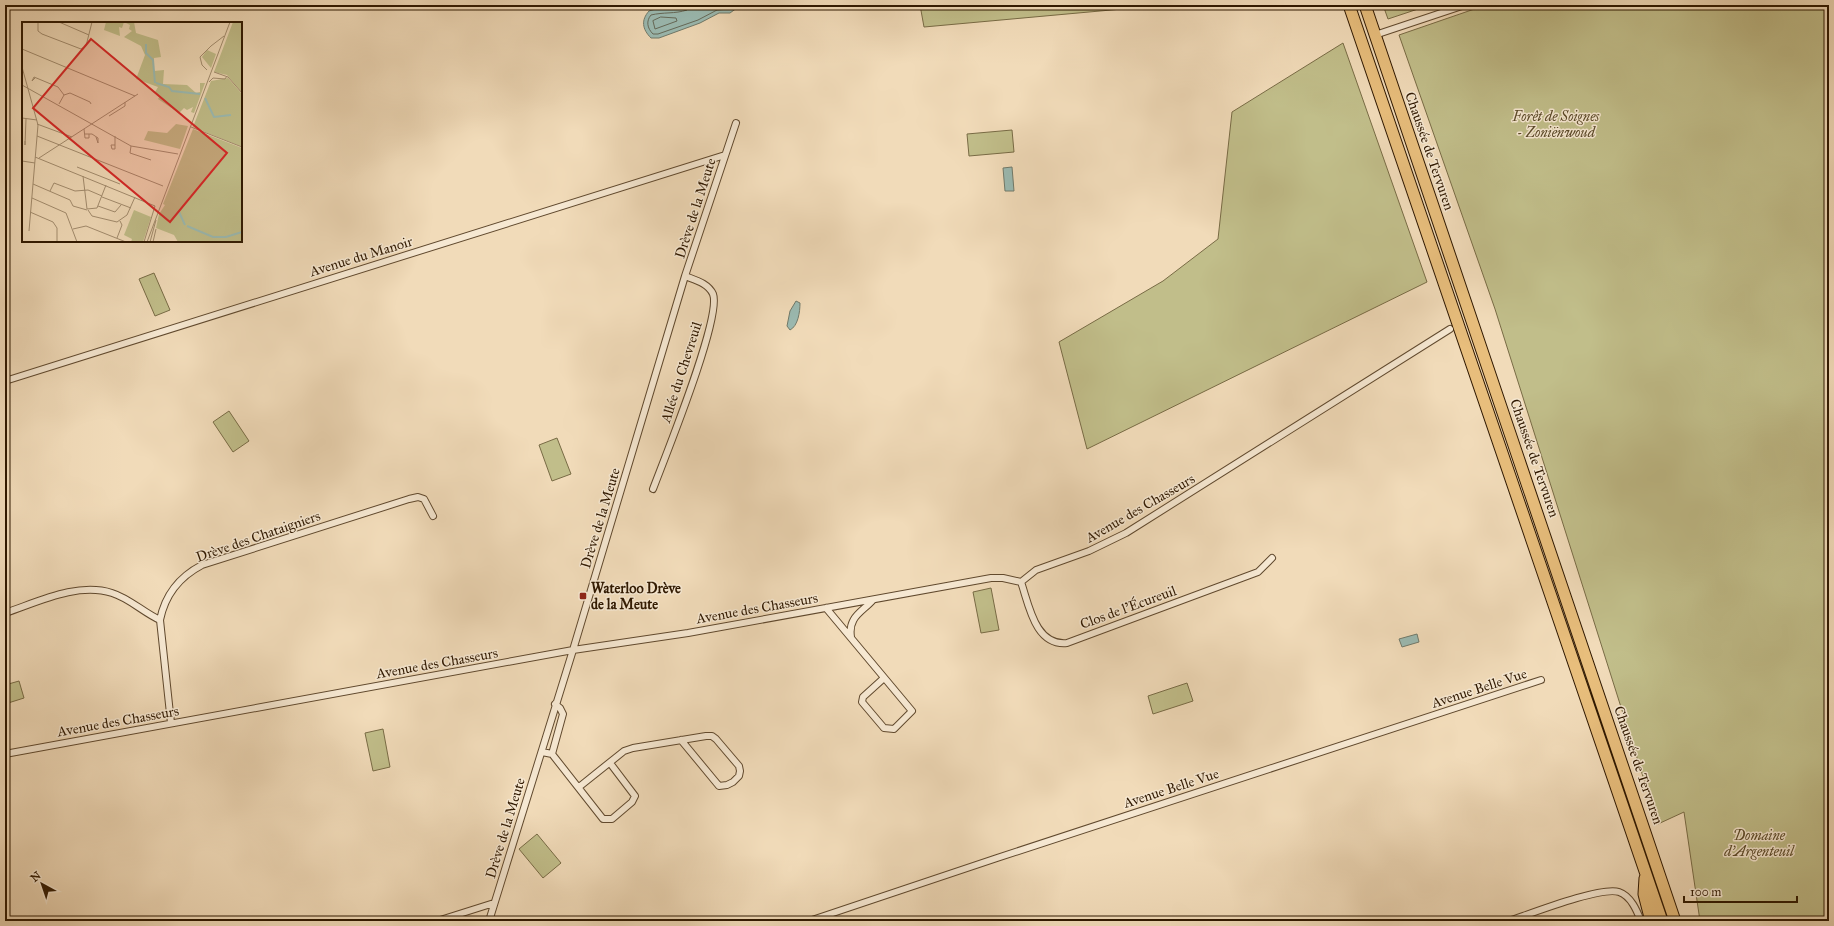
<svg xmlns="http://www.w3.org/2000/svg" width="1834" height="926" viewBox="0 0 1834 926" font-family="'IM FELL Great Primer',serif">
<rect width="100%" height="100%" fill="#f1dbb9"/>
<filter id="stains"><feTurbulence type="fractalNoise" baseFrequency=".005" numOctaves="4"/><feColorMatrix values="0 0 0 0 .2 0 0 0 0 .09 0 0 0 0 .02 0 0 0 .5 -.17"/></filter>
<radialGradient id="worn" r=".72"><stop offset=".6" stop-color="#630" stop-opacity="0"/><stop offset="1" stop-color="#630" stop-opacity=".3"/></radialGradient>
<path fill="#c1be8a" stroke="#786b45" d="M920,5H1166L924,27Z
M1383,5H1430L1388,19Z
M1486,5H1829V921H1700L1684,812L1658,824L1495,309L1399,35Z
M1343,43L1427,282L1087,449L1059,342L1163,281L1218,239L1232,112Z
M1012,130L1014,152L969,156L967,134Z
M154,273L170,310L155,316L139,279Z
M229,411L249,441L233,452L213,422Z
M557,438L571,474L552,481L539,445Z
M991,588L999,630L981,633L973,592Z
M19,681L24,698L5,704V685Z
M1187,683L1193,701L1153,714L1148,696Z
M383,729L390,767L373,771L365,733Z
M537,834L561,863L543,878L519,849Z"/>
<path fill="#9bbbb3" stroke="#707a6b" d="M689,5H741L730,13H719L700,23L659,38H651C642,29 641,20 649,11L659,8L676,9Z
M1012,167L1014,191H1005L1003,168Z
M796,301L800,303C800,312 798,326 790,330L787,326L790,311Z
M1417,634L1419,642L1402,647L1399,639Z"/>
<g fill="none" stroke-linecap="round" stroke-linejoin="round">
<path stroke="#656a5a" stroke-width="1" d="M689,5L687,10C675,14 663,12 651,15C646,21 647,28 653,34H658L698,20L717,10L729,9L735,5
M661,17L676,18L677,21L655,29L653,21Z"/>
<g stroke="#60492e" stroke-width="8">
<path id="street" d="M1375,35L1465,5
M5,381L725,155
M653,489C665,457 722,317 713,294C708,283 695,280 685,276
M1021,582C1029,605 1035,646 1067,643L1258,572L1272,558
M826,608L912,711L894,729L884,728L862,702L863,697L884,678
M5,613C38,602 77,582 112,593C129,598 144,613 160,620
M851,637C848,617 861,613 873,600
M171,723L160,620C165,595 179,577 202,565L409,499L418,497L424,499L433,516
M542,752L552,754L603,819H612L632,802L635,796L610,763
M5,754L573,650L688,633L991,578H1003L1021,582L1036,570L1089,551L1126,533L1450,329
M552,754L563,714L560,708L555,704
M579,787L624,751L633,748L706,736H712L716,739L739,766L740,771L739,776L733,782L727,785L719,786L681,740
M437,921L494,903
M489,921L573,650L685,276L736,123
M809,921L997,858L1541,680
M1509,921C1530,914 1601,886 1619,892C1631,896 1637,911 1641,921"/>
</g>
<g stroke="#2f1800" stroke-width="13">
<path id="highway" d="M1349,5L1662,921
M1365,5L1675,921
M1645,878L1644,894L1651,921"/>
</g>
<use href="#street" stroke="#f6e8d2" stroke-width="6"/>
<use href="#highway" stroke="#e8be7c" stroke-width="11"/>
</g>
<rect fill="#8f2418" stroke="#f6e8d2" stroke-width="1.5" x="579" y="592" width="8" height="8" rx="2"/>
<g text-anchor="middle" stroke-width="3" stroke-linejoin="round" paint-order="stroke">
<g font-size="14" font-style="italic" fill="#5b4a29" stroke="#f6e8d2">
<text x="1556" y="121">Forêt de Soignes<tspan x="1556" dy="16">- Zoniënwoud</tspan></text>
<text x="1759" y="840">Domaine<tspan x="1759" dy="16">d'Argenteuil</tspan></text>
</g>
<g font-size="14" fill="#2f1800" stroke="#f6e8d2">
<text transform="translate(1430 151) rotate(71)" y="5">Chaussée de Tervuren</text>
<text transform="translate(695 208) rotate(-72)" y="5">Drève de la Meute</text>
<text transform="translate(361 256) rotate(-17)" y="5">Avenue du Manoir</text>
<text transform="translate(681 372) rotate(-72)" y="5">Allée du Chevreuil</text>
<text transform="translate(1535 458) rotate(71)" y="5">Chaussée de Tervuren</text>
<text transform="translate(1140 508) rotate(-30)" y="5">Avenue des Chasseurs</text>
<text transform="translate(600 518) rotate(-73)" y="5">Drève de la Meute</text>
<text transform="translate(258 536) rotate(-19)" y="5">Drève des Chataigniers</text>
<text transform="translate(1128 607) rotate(-20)" y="5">Clos de l'Écureuil</text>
<text transform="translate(757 608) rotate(-10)" y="5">Avenue des Chasseurs</text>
<text transform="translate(437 663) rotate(-10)" y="5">Avenue des Chasseurs</text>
<text transform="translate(1479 688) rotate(-18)" y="5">Avenue Belle Vue</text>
<text transform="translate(118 721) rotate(-10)" y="5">Avenue des Chasseurs</text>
<text transform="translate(1639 765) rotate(71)" y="5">Chaussée de Tervuren</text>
<text transform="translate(1171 788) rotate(-18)" y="5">Avenue Belle Vue</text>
<text transform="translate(505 828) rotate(-73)" y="5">Drève de la Meute</text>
</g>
<g font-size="14" font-weight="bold" fill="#2f1800" stroke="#f6e8d2" text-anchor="start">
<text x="591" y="593">Waterloo Drève<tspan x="591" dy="16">de la Meute</tspan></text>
</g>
</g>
<g transform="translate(22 22)">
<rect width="220" height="220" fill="#f1dbb9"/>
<path d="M84,0H102L100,6L97,5L98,14L82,8ZM102,0H112L114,11L136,18L139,35L132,36V49L142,48L141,62L165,63L174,71L178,70V61H183L172,91L169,90L171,85L165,88L162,86L157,91L136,77L138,74L133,70L136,65L114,57L123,33L119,24L102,15L110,9L107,7L108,3ZM211,0H220V71L205,53L192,50ZM185,28L194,32L189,46L180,35ZM206,56L220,72V125L171,105L189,59ZM154,102L166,104L158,127L122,118L126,109L145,111ZM171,107L220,126V220H156L152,213L134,206L137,192L143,183L141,182ZM112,188L129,195L121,220H109L110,217L102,213Z" fill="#c1be8a"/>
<path fill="none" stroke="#9bbbb3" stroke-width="2" d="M124,22V31L131,38L133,61M134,61L147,65L150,69L178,72M183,76L192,95L209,93M157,190L163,203M165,204L191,215H204L220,210"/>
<path fill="none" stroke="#a38d6f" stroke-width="1" d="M16,0V9L20,12L59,27L64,24L70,0M37,0L67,13M189,24L202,14M0,27L113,74M0,45L16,103L7,209M185,48L180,43L178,35L189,24M192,50L206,55L220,71M13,56L10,59L12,55L36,65L42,73M187,60L191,56L203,57L205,54M0,63L109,124L156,132M37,82L42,73L48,71L68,80L69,82M87,94L103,84V80M0,96L15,98M15,102L50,115M169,105L220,125M62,107L63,116H67V112M63,112H70L76,116V121L74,115M15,114L141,164M3,119V123L4,97M93,123H89L90,127H93V114M109,124L108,131L129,138M13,135L133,184L122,220M17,136L116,72M0,139L13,141M55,145L98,162M61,154L65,187M11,162L48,178L51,184M66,168L80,174M28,169L32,161L53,169L66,168M80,175L109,186M10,176L44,191L55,220M51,184L65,188M76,184L93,190L99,183M65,187L75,186L84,163M66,188L70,194L95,200L105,193L113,175M8,190L31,200L35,206V220M51,207L64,204L104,220M95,216L100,203L98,199M125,220L208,0M128,220L134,198M131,220L134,207"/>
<path fill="#d62828" fill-opacity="0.15" stroke="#d62828" stroke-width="2" d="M69,17L205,131L148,200L11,86Z"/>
<rect width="220" height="220" fill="none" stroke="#2f1800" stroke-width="2"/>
</g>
<rect width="1834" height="926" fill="none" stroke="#f1dbb9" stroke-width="20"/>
<rect x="6" y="6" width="1822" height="914" fill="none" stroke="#2f1800" stroke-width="2"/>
<rect x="10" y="10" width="1814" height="906" fill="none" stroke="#2f1800"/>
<g transform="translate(42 884) rotate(320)" stroke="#f6e8d2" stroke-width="3" paint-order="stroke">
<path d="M0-3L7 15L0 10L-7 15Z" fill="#2f1800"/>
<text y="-6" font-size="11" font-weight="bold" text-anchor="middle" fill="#2f1800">N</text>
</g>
<path d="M1684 896v6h113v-6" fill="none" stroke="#2f1800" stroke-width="2"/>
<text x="1690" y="896" font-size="12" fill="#2f1800" stroke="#f6e8d2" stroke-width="3" paint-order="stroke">100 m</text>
<rect width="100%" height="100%" filter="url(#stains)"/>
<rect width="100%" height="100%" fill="url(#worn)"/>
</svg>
